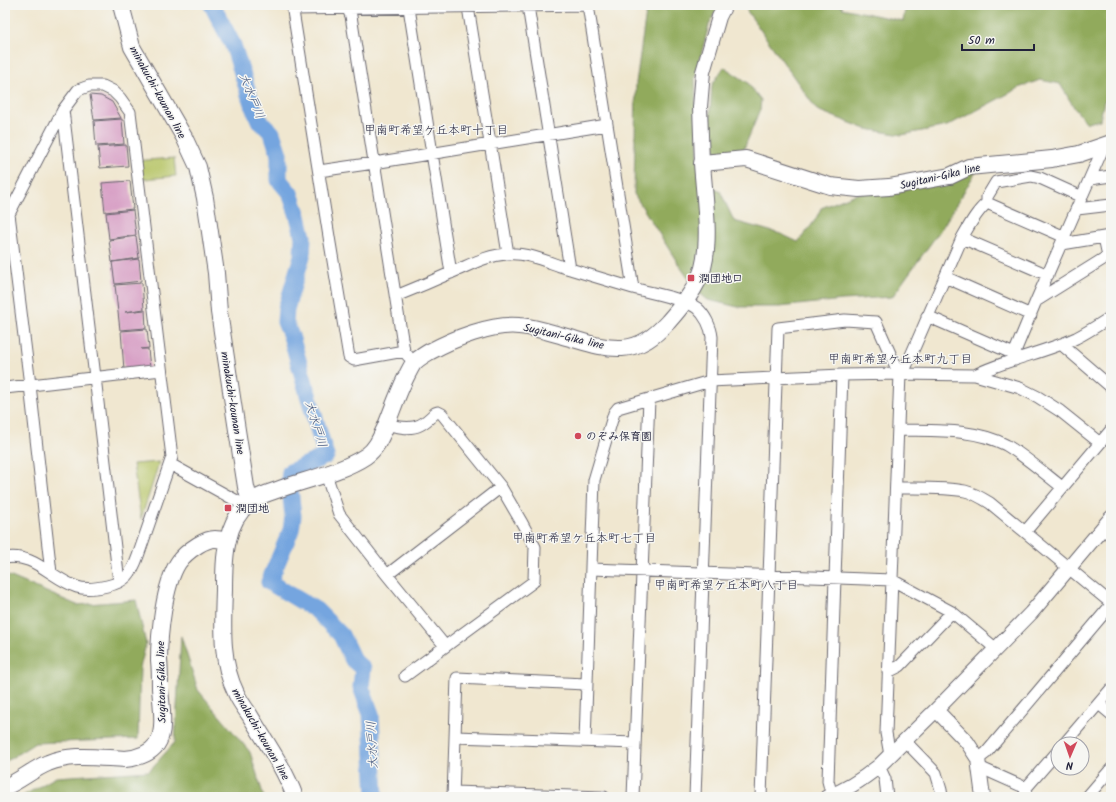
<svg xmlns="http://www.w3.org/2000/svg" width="1116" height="802" viewBox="0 0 1116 802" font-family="Kalam,'Klee One',sans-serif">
<rect width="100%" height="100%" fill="#f6f6f2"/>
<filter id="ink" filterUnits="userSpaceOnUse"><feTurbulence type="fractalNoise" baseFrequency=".025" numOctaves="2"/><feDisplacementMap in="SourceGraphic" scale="8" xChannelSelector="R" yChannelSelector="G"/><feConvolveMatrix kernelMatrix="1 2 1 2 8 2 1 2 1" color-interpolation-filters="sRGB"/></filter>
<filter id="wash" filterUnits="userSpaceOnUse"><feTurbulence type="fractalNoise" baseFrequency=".012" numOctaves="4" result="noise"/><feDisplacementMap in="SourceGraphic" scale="16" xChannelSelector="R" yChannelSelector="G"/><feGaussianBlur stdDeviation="0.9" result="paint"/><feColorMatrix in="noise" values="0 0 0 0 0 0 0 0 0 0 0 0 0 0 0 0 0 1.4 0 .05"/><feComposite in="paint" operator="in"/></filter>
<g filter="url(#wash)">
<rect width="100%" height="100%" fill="#f0e7d0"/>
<path fill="#b7c567" stroke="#6c7451" d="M174,158L176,176L135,180L133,161Z
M159,462L153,482L141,519L133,464Z"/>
<path fill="#91aa5c" stroke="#5a664c" d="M647,5H719L709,25L695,78L699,179L720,191L734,221L781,234L798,242C807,231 816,221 821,208L856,194L977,170L942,228L892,297L843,300L780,307H738L708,300L697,291L679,265L634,194L636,83Z
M747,5H842V8L903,21L906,5H1104L1111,15V100L1104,101L1100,120L1087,123L1075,109L1060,84L1040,80L1021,87L947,126L902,135L866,129L817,110L747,11Z
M724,67L747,82L761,100L760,110L743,151L724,155L715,151L709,126L712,85Z
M9,576L77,605L136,600L146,644L140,668L138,739L35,743L5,762V579Z
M181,636L198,690L250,752L264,797H21L56,777L149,771L175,742Z"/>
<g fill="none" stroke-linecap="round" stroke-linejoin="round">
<path stroke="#75a5df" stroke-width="17" d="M212,5L233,45L253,107L259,120L272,133L279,154V180L290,193L298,216L303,237L302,256L286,309L285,322L291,336L326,456L290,472L289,480L293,516L291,530L269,582L316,610L341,635L353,660L363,669L361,687L371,714L375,797"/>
</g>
<g id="blocks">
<path fill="#d8a1c6" d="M90,95L101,96L112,102L121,118L94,120Z
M122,119L124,144L96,146L94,121Z
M126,145L128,166L100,168L98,147Z
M130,181L133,209L105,212L102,183Z
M133,210L136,235L109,239L106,213Z
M136,236L139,258L112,262L109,240Z
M139,259L141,281L115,284L112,262Z
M142,283L144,309L125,312L145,310L146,328L120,330L115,285Z
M147,329L149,348L141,349H148L150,368L124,370L121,331Z"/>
</g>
</g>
<g filter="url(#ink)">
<use href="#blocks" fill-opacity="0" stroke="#6a676f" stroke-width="1"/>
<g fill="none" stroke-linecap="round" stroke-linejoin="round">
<g stroke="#6a676f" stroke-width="13">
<path id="minor" d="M292,5L330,243L349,357L354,360L404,351
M346,5L351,16L404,351L408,356
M588,5L633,288
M528,6L570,269
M468,7L508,254
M409,8L451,273
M293,9L586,5
M63,110L95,377L119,582
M319,171L374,163L607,125
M1090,179L1111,176
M987,203L1065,237
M1077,209L1111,205
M9,214L30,385L51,573
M5,219L9,214L63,110L78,90L89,86H103L113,91L120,98L130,112L172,457L138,556C132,573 126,582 107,586C98,588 86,590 77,587C52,579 33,552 5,558
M962,238L1048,275
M1062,244L1110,236
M945,277L1031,315
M396,296C416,288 435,280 455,271C472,264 488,255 507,254C524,252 543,260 560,266C584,273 609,281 633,288C650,293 683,298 697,308C705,315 711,327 712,337L695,797
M1036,301L1108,256L1104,237
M927,316L1014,354
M1061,344L1111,387
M1015,360L1014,354L1036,301L1104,146
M900,374L905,369L962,238C969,226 976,212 987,203V197L996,182L1031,176L1040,178L1082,197
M975,375C1007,359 1044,353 1076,338C1088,332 1100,324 1111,317
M5,388L161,370
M386,424C397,427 410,430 420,425C426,422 431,417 435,413L438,412L442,414L501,487L522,523L535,547L534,580L533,582L405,676
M898,430C934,431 974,428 1006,445C1026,457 1044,473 1062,487
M170,464L246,506
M326,474L339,514L387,575L445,646
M896,488C917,488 945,487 965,491C974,493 982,498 990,503L1111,603
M1102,528L1111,536
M1025,532L1111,430
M591,569L892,580L952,612L995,648
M387,575L501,487
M888,672L900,666L952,612
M1099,704L1111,714
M455,737L635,743
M585,741L594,480L614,413L618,408L710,381L842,375L900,374L975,375L1020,388L1038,397L1060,411L1100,443
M905,741L936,773L941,790L942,797
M1064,744L1111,689
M978,759L986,753L1111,605
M879,766L885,779L887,797
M979,767L1026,788
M453,792L604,797
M832,796L828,781L842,375
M453,797L457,678L586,684
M633,797L649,399
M761,797L778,328L845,320L876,322L896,367L900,374L886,733L890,755
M1025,797L1026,788L1058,751
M1087,797L1111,769"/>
</g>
<g stroke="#6a676f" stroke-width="16">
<path id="tertiary" d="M702,163L700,107L703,72L719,17L725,5
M936,710L967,742L978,759L983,797
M827,797C847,790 863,779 879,766L936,710L1031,613L1111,518"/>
</g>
<g stroke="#6a676f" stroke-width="18">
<path id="secondary" d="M121,5L132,47L184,137L198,167L205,198L216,273L219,312L237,430L246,487L250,502
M5,787C20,781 33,769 48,763C71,753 100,758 125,759C137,758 149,755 157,744C166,731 161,703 160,688C160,679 160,669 159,660C159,635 164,585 178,563C183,555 190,550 198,545C203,542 209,539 215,539C219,539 223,540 227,541
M295,797C284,767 265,741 249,714C244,707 239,700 236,693C220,661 223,624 224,590C224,573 224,556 228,540C231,525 238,512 250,502C258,496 268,493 277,490C305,480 342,472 366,456C376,449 380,439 385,428C392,411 398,393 406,377C408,373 411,367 413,364C417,359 424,355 429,352C453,339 492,323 519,326C534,327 549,332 563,336C582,341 602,349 622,348C641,347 655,336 668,322C682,306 697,288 703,268C711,237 704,195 702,163L746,159L830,186L859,189L889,187L950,176L969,167L1052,159L1079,154L1111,143"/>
</g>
<use href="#minor" stroke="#fff" stroke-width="11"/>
<use href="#tertiary" stroke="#fff" stroke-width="14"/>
<use href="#secondary" stroke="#fff" stroke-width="16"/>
</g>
</g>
<g fill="#d1495b" stroke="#f6f6f2" stroke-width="1.5">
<rect x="687" y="274" width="8" height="8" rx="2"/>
<circle cx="578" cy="436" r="4"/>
<rect x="224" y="504" width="8" height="8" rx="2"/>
</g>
<g text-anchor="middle" stroke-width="3" stroke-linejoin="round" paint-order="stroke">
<g font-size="11" fill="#22223b" stroke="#f6f6f2">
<text transform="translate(158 92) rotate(61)" y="4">minakuchi-kounan line</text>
<text transform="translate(940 176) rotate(-13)" y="4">Sugitani-Gika line</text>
<text transform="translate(564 336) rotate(13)" y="4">Sugitani-Gika line</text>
<text transform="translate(233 403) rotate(81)" y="4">minakuchi-kounan line</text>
<text transform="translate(161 682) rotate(-91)" y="4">Sugitani-Gika line</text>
<text transform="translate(261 734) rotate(60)" y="4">minakuchi-kounan line</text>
</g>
<g font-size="11" font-weight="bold" fill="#22223b" stroke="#f6f6f2" text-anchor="start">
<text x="699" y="282">潤団地口</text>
<text x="586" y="440">のぞみ保育園</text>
<text x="236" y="512">潤団地</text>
</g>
<g font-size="12" font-style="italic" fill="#43567d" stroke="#f6f6f2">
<text transform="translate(252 96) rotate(68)" y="4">大水戸川</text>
<text transform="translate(316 424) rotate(73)" y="4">大水戸川</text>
<text transform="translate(372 745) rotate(-93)" y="4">大水戸川</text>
</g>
<g font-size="12" fill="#22223b" stroke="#f6f6f2">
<text x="436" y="134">甲南町希望ケ丘本町十丁目</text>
<text x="900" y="363">甲南町希望ケ丘本町九丁目</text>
<text x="584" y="542">甲南町希望ケ丘本町七丁目</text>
<text x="726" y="589">甲南町希望ケ丘本町八丁目</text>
</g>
</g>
<rect width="1116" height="802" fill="none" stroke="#f6f6f2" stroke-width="20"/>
<g transform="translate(1070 756) rotate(182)"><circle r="19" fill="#f6f6f2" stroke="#a1a1a9"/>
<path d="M0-3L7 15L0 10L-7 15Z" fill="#d1495b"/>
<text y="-6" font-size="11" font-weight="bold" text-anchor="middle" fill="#22223b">N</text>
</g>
<path d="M962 44v6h72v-6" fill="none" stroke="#22223b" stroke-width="2"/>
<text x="968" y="44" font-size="12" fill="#22223b" stroke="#f6f6f2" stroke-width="3" paint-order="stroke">50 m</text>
</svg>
